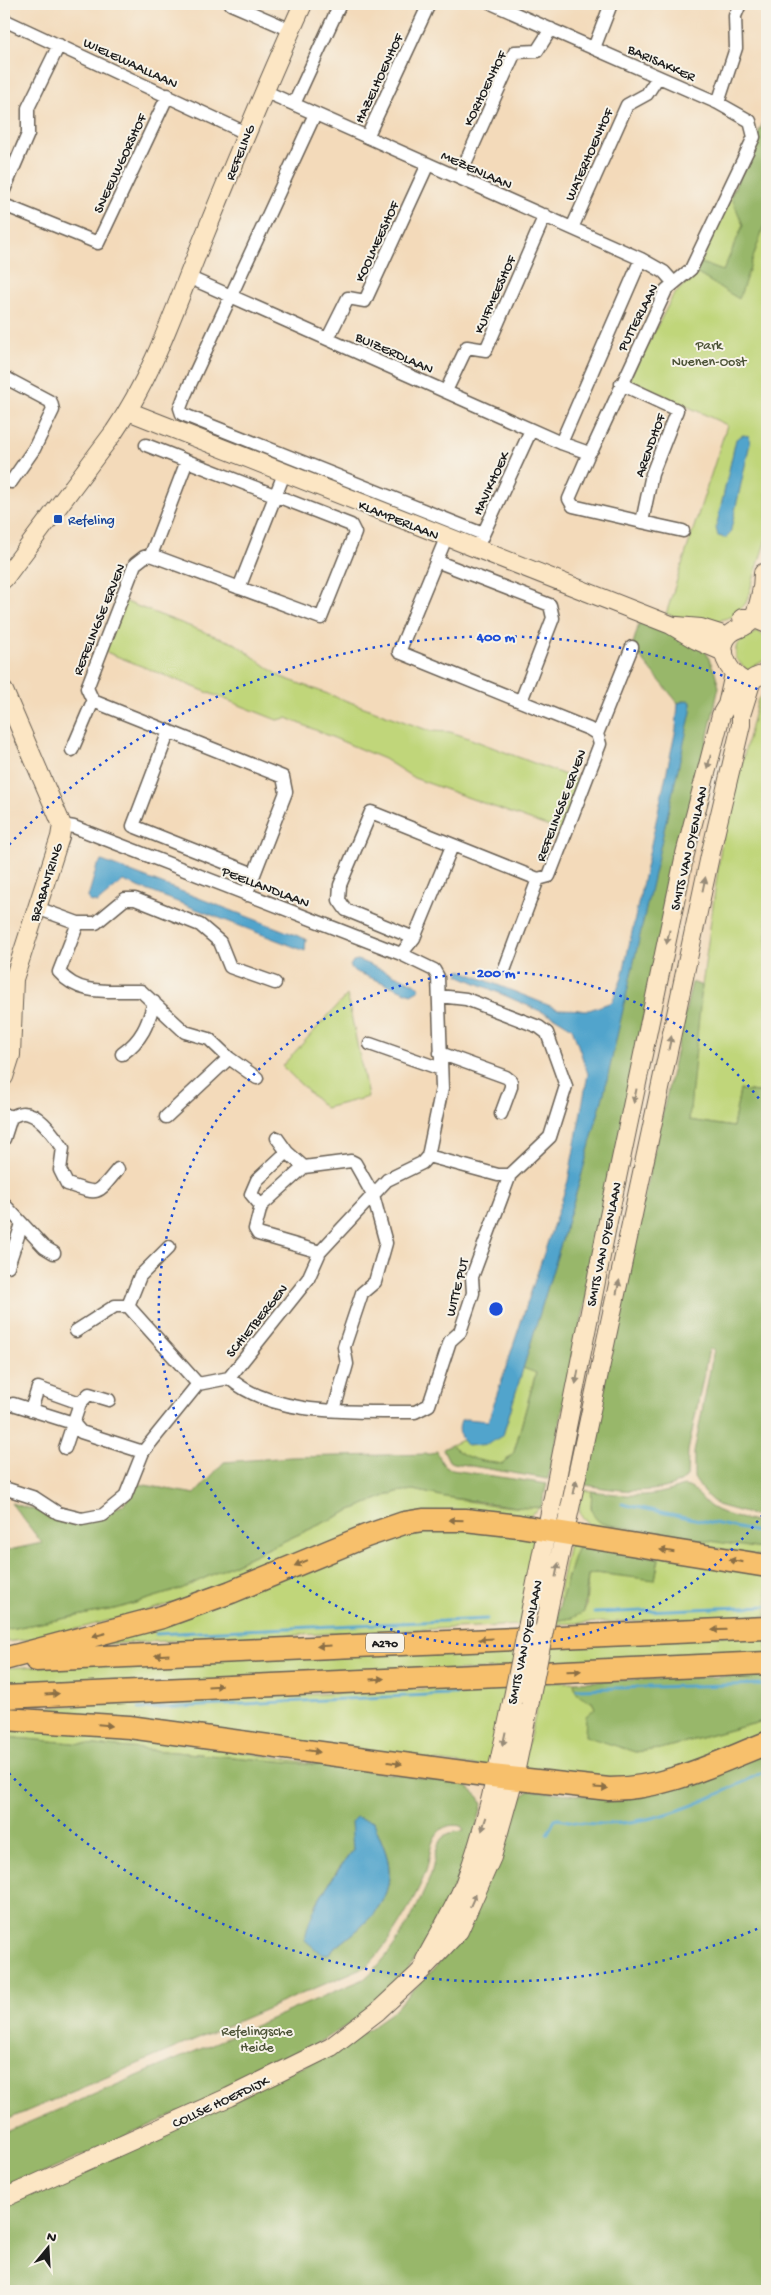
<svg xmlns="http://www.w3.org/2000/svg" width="771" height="2295" viewBox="0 0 771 2295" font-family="'Gochi Hand',sans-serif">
<rect width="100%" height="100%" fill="#f7f3e8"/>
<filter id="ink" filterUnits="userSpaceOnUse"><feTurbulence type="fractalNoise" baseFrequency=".02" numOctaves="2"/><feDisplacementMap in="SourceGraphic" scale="10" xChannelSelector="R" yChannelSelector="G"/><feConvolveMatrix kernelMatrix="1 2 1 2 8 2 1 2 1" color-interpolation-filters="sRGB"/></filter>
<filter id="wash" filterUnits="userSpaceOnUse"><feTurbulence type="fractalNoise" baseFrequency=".0096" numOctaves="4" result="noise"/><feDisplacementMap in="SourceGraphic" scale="20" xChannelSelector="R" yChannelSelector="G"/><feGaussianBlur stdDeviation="1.12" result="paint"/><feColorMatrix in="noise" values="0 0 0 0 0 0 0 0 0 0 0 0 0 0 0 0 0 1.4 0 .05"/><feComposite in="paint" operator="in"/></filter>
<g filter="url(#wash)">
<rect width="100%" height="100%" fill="#f3daba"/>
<path fill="#c0d67a" stroke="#6e794b" d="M767,114V536L746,603L734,616L708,624L666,614L727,425L629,379L673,296L696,273Z
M121,600L236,644L281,677L430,731L450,732L463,736L586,783L566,833L414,778L384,759L287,718L277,720L101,650Z
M758,631L767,640V659L747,670L736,659V647L741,641Z
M767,690V1093L740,1090L733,1127L689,1120L697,1023L721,846L758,699Z
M347,995L368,1097L325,1108L282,1066Z
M523,1368L536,1372L514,1452L503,1464C483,1462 465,1460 451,1445L462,1440L468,1446L503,1435Z
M414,1490C450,1498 505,1510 541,1507L527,1517L452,1510L194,1598L43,1638L4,1642V1630L119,1608L181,1589L351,1510L396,1492Z
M581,1490L592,1491L591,1508L767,1550V1557L594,1527C578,1519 577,1506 581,1490Z
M423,1526L539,1536L521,1625L79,1645Z
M569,1543L767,1570V1616L554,1624L555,1621L572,1618L586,1608L588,1575L595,1573L655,1579L659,1559L568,1575L564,1597L560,1600L558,1597Z
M767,1634V1657L4,1691V1668L463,1645Z
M574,1682L635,1752L660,1749L767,1720V1739L632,1784L522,1769L543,1683Z
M508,1685L493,1768L4,1709Z
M4,1724L103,1731L334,1766L4,1737Z"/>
<path fill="#98b76a" stroke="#5a6a43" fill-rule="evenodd" d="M767,114V217L739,299L696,273L701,263L723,271L743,225L731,196Z
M642,614L705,650L715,672L719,687L681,854L548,1479L454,1463L449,1461L443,1449L451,1445C465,1460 483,1461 503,1464L514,1452L536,1373L523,1368L581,1177L687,700L678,703L632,647Z
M692,982L702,986L689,1120L733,1127L740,1090L767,1093V1519L717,1505L704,1493L694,1478V1453L714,1349H709L688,1451L687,1477C664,1498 610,1490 582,1484L614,1330Z
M437,1451L442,1463L452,1470L547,1484L541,1507L524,1508L445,1497L414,1490L396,1492L351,1510L181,1589L119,1608L4,1630V1551L42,1543L11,1503L83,1524L123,1505L139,1484L195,1494L224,1462L291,1457L431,1454Z
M684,1486C696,1487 701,1500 711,1507C727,1517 749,1520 767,1524V1550L603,1524C589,1516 591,1506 592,1491C627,1496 650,1499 684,1486Z
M583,1547L659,1558L655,1580L595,1573L588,1575L584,1612L572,1618L555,1621L574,1556L577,1549Z
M767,1675V1720L660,1749L635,1752L585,1736L586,1716L595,1708L592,1702C580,1697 575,1696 574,1682Z
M4,1737L334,1766L464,1784L479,1797L482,1804L471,1854L423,1949L402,1977L354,2021L280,2067L4,2191V2133L364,1979C393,1955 417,1911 430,1877C435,1864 434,1846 443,1837C450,1831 457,1833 464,1830L461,1826C451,1824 443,1826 437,1834C429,1844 430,1860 426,1871C418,1895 385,1951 367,1966L4,2121ZM374,1823C379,1837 389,1855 389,1870C391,1910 355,1931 328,1954L315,1906L336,1872Z
M767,1753V2291H4V2204L338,2050L390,2014L447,1955L517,1800L530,1790L588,1796Z"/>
<path fill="#51a4cc" stroke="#366074" d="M743,435L749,436L750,443L730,534L726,538L718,536L716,528L736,439Z
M688,700L691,702V712L604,1093L581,1177L503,1435L489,1444L467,1446C460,1439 457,1430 461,1420L465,1419L488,1421L568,1181L588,1074L572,1028L556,1018L458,975L460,970L558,1009L589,1010L612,1002L622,978L676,729L678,703Z
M102,861L306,939L305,951L123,881L97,903L89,901L88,897L97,866Z
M358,960L416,984L420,989L411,994L354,971L350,966L353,961Z
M356,1817L374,1822C379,1837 389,1855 389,1870C391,1910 355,1931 328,1954L320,1953L305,1940C310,1906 333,1877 353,1850L351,1822Z"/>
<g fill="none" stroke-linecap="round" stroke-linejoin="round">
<path stroke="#51a4cc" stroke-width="3" d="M622,1504L767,1534
M594,1613L767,1606
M156,1634L487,1619
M577,1689L767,1684
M139,1709L470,1693
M547,1834L555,1820L559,1819C635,1837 701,1804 767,1770"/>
</g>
</g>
<g filter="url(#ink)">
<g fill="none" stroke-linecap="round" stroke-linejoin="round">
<g stroke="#675e53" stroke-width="15">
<path id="street" d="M231,4L291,30
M493,4L718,103L750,121L754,137L691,269L666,290L593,448L589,453L569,499L573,506L642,522L652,474L677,410L621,384
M4,20L246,133
M594,48L611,4
M264,91L641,259L664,272L673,282
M718,103L736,48L735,16L740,4
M294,104L340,4
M315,114L185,395L180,408L182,414L483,534
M367,137L429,4
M459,177L515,52L537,51L551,29
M4,190L28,134V108L59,45
M4,205L98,243L168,95
M572,228L627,105L647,94L658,77
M188,277L561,443L589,453
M328,338L348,298L365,301L428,164
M4,377L51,402L53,410L34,449L11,482
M446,391L467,347L486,350L545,215
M561,443L641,259
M146,445L351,525L355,533L321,618L151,555L144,557L135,564L87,688L93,701L283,777L286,792L246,895
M642,522L683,531
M480,541L531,430
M151,555L187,461
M436,561L550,605L553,618L521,701
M239,588L284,474
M169,731L133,826L254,874
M597,734L632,647
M72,750L93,701
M37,908L78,923H96L125,899H135L200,925L220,942L230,967L275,983
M78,923L59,972C80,997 111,990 141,991L185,1032L209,1039L229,1058L257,1078
M414,938L346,910L339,900L340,885L371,812L538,879L549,876L600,744L597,734L589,729L399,652L446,538
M401,954L414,938L452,846
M505,968L538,879
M370,1044L441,1069
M440,1053L506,1077L511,1081V1087L501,1114
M122,1054C142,1040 148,1024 154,1002
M4,1114L11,1117C14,1116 19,1113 23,1113C40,1113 54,1136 63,1148L60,1170L67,1184C100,1195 96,1196 118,1169
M166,1117L229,1058
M277,1138L287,1152L304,1167L351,1161L355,1163L373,1195L386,1243L375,1282L362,1293L344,1347L347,1364L334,1410
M4,1139L11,1117
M428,1156L498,1175H510L550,1137L566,1086L547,1033L539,1027L466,999L439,996
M304,1167L261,1206L255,1229L258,1234L320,1252
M4,1204L44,1247L54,1253
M261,1206L251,1194L257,1180L287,1152
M8,1266L22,1224
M128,1306L140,1276L169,1247
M76,1331L115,1306H128L198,1384
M229,1378C275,1418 357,1411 415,1412L429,1405L450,1341L460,1332L473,1293L472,1277L510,1175
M80,1403L89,1394L109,1400
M13,1404L73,1423L81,1432L143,1452
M31,1410L38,1388L80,1403L65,1448
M4,1488L35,1498L58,1513L82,1519L103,1515L125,1497L143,1452L198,1384L229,1378L308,1279L320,1252L387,1180L422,1163L428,1156L442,1088L438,977L434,970L401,954L74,827L62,825"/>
</g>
<g stroke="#675e53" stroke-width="20">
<path id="secondary" d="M128,411L671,625L696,640L724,652
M4,579L114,432C153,375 175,308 201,244C234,163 267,83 303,4
M742,618H753L767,624
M677,626L701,628L720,634
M744,681C729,673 714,647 731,633C737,628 746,628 751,621C759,609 763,587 763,573
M4,691L62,825L60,837L14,979L11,1055L4,1077
M549,1606L710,856L741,725V715L751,683L754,678L767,673
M527,1628L608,1221L685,854L721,715L727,705L734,674
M425,1960C438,1935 454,1910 465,1882C487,1824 499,1763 512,1702
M4,2198L229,2097L331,2047L378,2011L418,1974L459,1931L492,1857L514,1778L530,1701"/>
</g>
<g stroke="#675e53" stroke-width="25">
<path id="highway" d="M4,1659L162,1617L231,1592L366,1536L404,1523L423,1520H465L519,1526L767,1566
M36,1660L767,1628
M4,1697L767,1663
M4,1719L129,1727L492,1776L609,1789C666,1789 716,1763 767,1743"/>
</g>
<use href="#street" stroke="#fff" stroke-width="12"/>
<use href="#secondary" stroke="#fce6c4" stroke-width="18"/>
<use href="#highway" stroke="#f7c06c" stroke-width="22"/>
<g stroke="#675e53" stroke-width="20" stroke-linecap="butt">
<path id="secondary-bridge" d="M530,1701L549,1606
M512,1702L527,1628"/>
</g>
<use href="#secondary-bridge" stroke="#fce6c4" stroke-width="18"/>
</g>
<defs><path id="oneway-solid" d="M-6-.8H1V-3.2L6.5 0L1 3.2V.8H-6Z" transform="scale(1.25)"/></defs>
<g fill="#978b78">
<use href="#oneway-solid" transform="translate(709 762) rotate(104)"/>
<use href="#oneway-solid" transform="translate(704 884) rotate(-78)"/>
<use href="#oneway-solid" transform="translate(668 937) rotate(102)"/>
<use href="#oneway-solid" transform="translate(670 1043) rotate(-78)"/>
<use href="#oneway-solid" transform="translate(635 1096) rotate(102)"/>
<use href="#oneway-solid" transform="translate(618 1287) rotate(-78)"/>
<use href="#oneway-solid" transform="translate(577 1377) rotate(101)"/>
<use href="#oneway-solid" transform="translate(575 1487) rotate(-78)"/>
<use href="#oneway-solid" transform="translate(557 1570) rotate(-78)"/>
<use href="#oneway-solid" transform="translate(504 1739) rotate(102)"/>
<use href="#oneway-solid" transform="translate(484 1824) rotate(108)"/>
<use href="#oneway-solid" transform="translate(473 1900) rotate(-66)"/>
</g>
<g fill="#8a6e44">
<use href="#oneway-solid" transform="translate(456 1520) rotate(-178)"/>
<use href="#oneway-solid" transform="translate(667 1551) rotate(-171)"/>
<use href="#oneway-solid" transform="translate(736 1561) rotate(-171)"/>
<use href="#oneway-solid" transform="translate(301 1563) rotate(157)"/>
<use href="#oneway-solid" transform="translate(719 1630) rotate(178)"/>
<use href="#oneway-solid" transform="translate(99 1635) rotate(165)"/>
<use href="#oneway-solid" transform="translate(486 1639) rotate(177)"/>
<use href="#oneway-solid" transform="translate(324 1646) rotate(177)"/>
<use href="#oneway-solid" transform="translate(162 1655) rotate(177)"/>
<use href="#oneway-solid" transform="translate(574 1671) rotate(-2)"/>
<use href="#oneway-solid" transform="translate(377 1679) rotate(-3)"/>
<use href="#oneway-solid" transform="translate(215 1686) rotate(-3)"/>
<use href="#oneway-solid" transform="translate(52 1694) rotate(-3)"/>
<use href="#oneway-solid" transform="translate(105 1725) rotate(5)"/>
<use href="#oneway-solid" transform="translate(313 1751) rotate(8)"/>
<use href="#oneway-solid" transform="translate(395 1763) rotate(8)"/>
<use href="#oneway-solid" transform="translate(601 1788) rotate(3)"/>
</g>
</g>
<g fill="none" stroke="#1d4ed8" stroke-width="2.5" stroke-dasharray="2.5 5">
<path d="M767 1509A337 337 0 1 1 767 1109"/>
<path d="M764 1926A673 673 0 0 1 4 1768M4 850A673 673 0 0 1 764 692"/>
</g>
<rect fill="#1a4fb4" stroke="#f7f3e8" stroke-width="2" x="53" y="514" width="10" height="10" rx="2.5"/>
<g text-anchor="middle" stroke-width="4" stroke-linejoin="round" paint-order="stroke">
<rect fill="#f7f3e8" stroke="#5e5c59" stroke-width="1" x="366" y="1633.5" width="38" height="19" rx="4"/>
<g font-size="12" font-weight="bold" fill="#1c1c1c">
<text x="385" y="1647">A270</text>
</g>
<g font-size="14" fill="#1c1c1c" stroke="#f7f3e8">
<text transform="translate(131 62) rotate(25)" y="5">WIELEWAALLAAN</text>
<text transform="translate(662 62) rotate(24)" y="5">BARISAKKER</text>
<text transform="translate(378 78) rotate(-65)" y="5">HAZELHOENHOF</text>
<text transform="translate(484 88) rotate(-64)" y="5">KORHOENHOF</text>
<text transform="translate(239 152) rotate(-68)" y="5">REFELING</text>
<text transform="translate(588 154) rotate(-66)" y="5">WATERHOENHOF</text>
<text transform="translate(119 163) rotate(-65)" y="5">SNEEUWGORSHOF</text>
<text transform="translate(477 169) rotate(24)" y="5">MEZENLAAN</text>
<text transform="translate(376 241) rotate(-65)" y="5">KOOLMEESHOF</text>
<text transform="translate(494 294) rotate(-66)" y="5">KUIFMEESHOF</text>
<text transform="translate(637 317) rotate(-63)" y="5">PUTTERLAAN</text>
<text transform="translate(395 352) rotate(24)" y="5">BUIZERDLAAN</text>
<text transform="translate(649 445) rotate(-70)" y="5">ARENDHOF</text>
<text transform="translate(490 483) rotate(-65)" y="5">HAVIKHOEK</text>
<text transform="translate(399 519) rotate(22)" y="5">KLAMPERLAAN</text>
<text transform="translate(98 619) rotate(-68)" y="5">REFELINGSE ERVEN</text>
<text transform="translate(560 805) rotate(-69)" y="5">REFELINGSE ERVEN</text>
<text transform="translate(688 848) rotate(-77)" y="5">SMITS VAN OYENLAAN</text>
<text transform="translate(45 882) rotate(-72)" y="5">BRABANTRING</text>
<text transform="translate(266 886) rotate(21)" y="5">PEELLANDLAAN</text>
<text transform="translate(603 1244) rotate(-78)" y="5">SMITS VAN OYENLAAN</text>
<text transform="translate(456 1287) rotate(-76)" y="5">WITTE PUT</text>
<text transform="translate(256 1320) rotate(-51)" y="5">SCHIETBERGEN</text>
<text transform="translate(524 1642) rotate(-78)" y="5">SMITS VAN OYENLAAN</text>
<text transform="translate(220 2101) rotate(-25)" y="5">COLLSE HOEFDIJK</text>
</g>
<g font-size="14" fill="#4d5438" stroke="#f7f3e8">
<text x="709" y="349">Park<tspan x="709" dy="16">Nuenen-Oost</tspan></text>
<text x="257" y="2035">Refelingsche<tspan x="257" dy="16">Heide</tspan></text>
</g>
<g font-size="14" fill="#164399" stroke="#f7f3e8" text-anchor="start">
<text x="68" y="524">Refeling</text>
</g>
</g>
<circle cx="496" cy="1309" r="8" fill="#1d4ed8" stroke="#f7f3e8" stroke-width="2.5"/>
<g font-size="15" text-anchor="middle" font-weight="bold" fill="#1d4ed8" stroke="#f7f3e8" stroke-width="4" stroke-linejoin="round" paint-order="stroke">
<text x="496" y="641">400 m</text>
<text x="496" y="977">200 m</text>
</g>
<rect width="771" height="2295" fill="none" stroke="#f7f3e8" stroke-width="20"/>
<g transform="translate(48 2248) rotate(18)" stroke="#f7f3e8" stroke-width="4" paint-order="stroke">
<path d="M0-4L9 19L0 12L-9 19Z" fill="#1c1c1c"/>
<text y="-8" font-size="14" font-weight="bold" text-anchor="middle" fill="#1c1c1c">N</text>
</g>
</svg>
